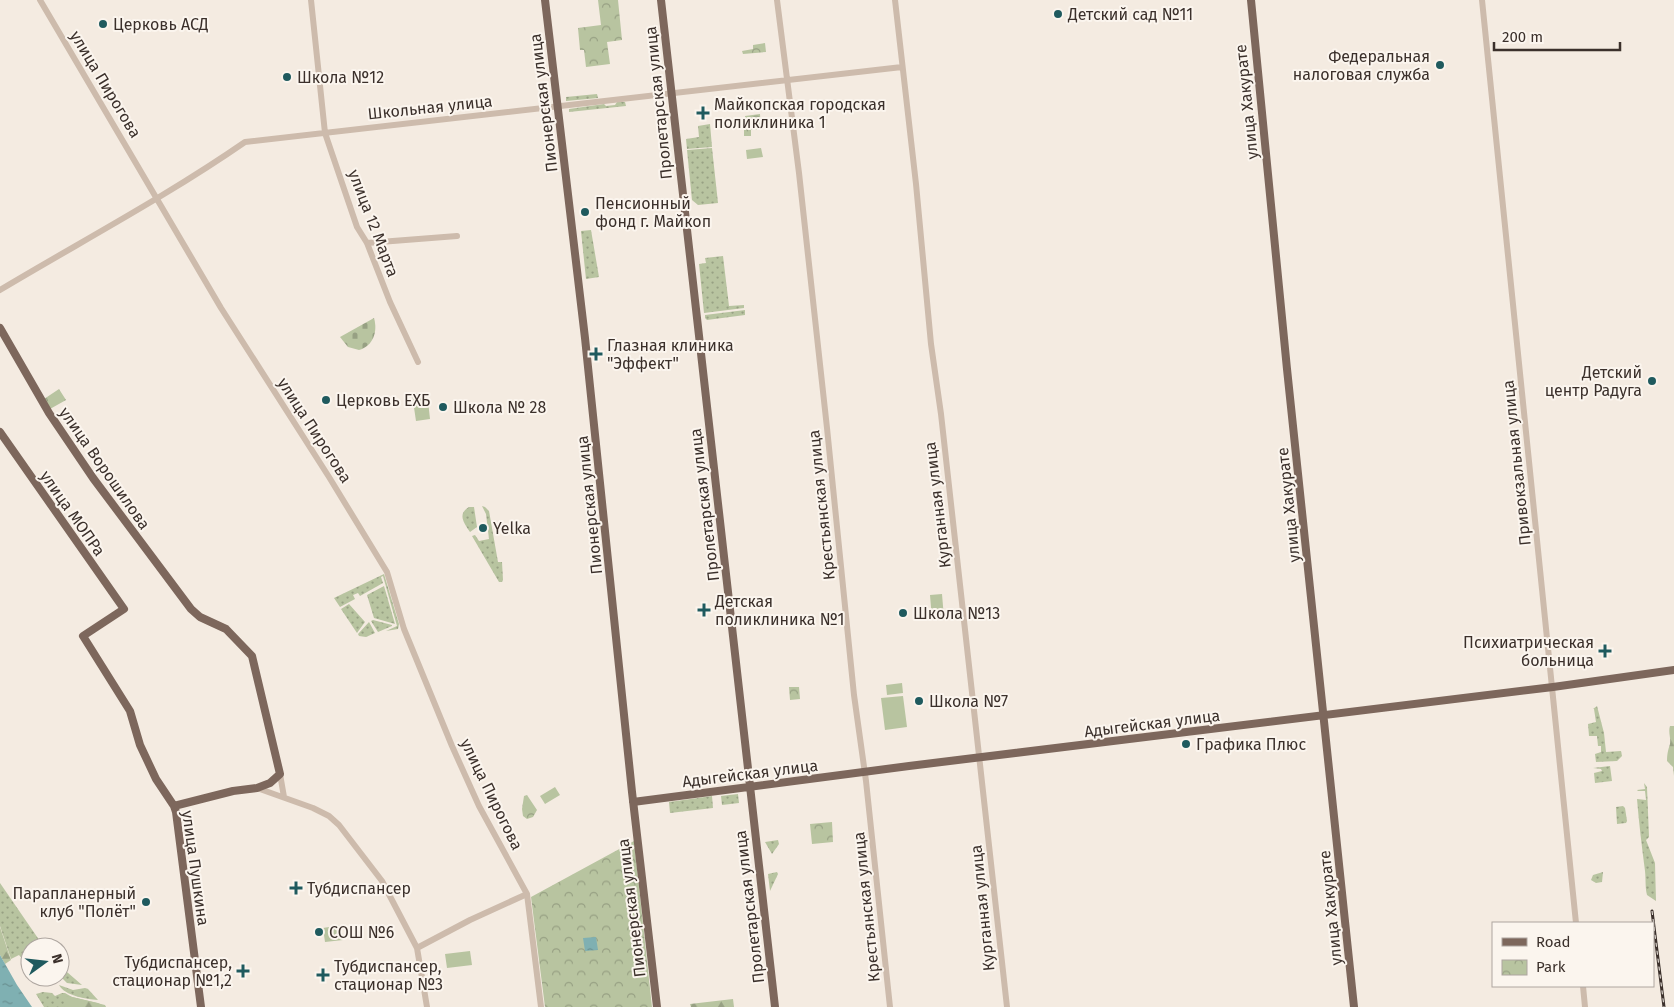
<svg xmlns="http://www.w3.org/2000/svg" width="1674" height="1007" viewBox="0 0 1674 1007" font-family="'Fira Sans',sans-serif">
<defs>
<pattern id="grass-dots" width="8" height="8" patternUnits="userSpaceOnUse" patternTransform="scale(1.25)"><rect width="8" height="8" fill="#b8c4a0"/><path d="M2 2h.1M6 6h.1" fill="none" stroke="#97a083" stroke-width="1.8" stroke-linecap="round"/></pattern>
<pattern id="forest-firs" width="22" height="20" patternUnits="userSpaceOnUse" patternTransform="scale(1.25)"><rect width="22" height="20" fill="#b8c4a0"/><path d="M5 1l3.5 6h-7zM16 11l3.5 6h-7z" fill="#97a083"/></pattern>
<pattern id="cemetery-stones" width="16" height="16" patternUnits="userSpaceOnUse" patternTransform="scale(1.25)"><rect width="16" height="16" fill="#b8c4a0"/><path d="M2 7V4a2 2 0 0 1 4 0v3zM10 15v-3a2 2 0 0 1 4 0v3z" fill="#97a083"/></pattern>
<pattern id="park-crowns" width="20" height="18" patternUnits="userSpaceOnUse" patternTransform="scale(1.25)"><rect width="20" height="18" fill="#b8c4a0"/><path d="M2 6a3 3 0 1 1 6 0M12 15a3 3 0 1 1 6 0" fill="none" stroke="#97a083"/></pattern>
<pattern id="water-ripples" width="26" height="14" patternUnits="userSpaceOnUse" patternTransform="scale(1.25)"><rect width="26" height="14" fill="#7fb0b2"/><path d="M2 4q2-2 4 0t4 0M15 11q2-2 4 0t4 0" fill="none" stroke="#699091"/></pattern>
</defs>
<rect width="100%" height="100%" fill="#f4ebe1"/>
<path fill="url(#grass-dots)" d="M597,94L598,98L566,101V97Z
M617,102H625L626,106L569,112V109L604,104L606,106L615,105Z
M710,124L712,147L687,149L686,139L699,137L698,126Z
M712,148L718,203L698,205L692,200L687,150Z
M591,230L599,277L586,279L581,231Z
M723,256L729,306L744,305V308L704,313L699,264L706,263L705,258Z
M745,310V315L707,320L705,318V315Z
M482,506L485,507L489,511L498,562H502L503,580L502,582H499L472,536L475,535L479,541L489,539L486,514Z
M469,507H474L477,527L470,532C464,523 457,514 469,507Z
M384,574L399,624L398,629L386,631L397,626L383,576L381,577L383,583L360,596L358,593L353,595L355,599L340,607L334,598Z
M384,586L395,624L374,618L367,595Z
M349,604L365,622L357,633L341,609Z
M373,620L392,625V626L378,632L371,621Z
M369,622L375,633L366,637L359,636L358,634Z
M1597,706L1604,733L1606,752L1621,751L1622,756L1617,761L1596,762L1595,754L1601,752V746H1598L1597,736H1589L1588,724L1596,722L1594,709H1593Z
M1610,766L1612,781L1595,783L1594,773L1602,771L1601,769L1593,768Z
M1644,783L1647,787L1649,837L1646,840L1655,863L1656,901L1647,895C1645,887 1646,880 1645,871C1642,848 1639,824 1637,799L1646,800L1645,791H1638L1637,790L1645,789Z
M738,794L739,803L722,805L721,796Z
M712,796L713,808L670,813L669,802Z
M1623,806L1625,808L1627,821L1626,823L1617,824L1616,807Z
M778,840L779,844L772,854L765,842Z
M777,872L778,874L770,891L768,874Z
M1603,872L1602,882L1596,883L1591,880L1593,875Z
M0,883L44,947H30V961H24L19,955L11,959L0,926Z
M60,966L82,985L67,983L60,976Z
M59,985L73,990L85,988L88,989L98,1000C86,999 65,996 59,985Z
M43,992L52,993L55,996L62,993H65L72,997L105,1005L106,1007H44L36,994Z"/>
<path fill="url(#forest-firs)" d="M1670,726H1674V776L1673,767L1667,761C1667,754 1668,750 1670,744C1671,738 1668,732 1670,726Z
M0,927L11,960L5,964L0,955Z
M68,996L98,1003L106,1007H65L63,998Z
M733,999L734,1007H691L690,1004Z"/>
<path fill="url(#cemetery-stones)" d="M374,318C378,332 373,346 359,350L348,347L340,337Z"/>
<path fill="url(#park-crowns)" d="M598,0H618L622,40L607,42L610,64L586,67L584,50H580L578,28L601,25Z
M765,43L766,52L743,54L742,51L753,49V45Z
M760,114L761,129L751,130V136H744V130L746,129L745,116Z
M59,389L66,400L50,409L44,399Z
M789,687H799L800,699L790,700Z
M527,795L537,810L533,817L527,819L523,816L522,809L524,796Z
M832,822L833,842L812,844L810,824Z
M634,841L652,1007H545L531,897Z"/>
<path fill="#b8c4a0" d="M761,148L763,157L747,159L746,150Z
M427,392L430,419L416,421L412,394Z
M942,594L944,618L932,619L930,595Z
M902,683L903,693L887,695L886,685Z
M903,696L907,727L885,730L881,698Z
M555,787L560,795L545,804L540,796Z
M341,925L343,940L325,942L323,928Z
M470,951L472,965L447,968L445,954Z"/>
<path fill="url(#water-ripples)" d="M596,937L598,950L585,951L583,938Z
M0,955L17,985L32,1007H0Z"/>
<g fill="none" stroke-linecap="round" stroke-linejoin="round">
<path stroke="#cdbbac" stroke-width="6" d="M40,0L221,308L329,477L387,572L404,629L452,746L479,806L527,894L541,1007
M311,0L325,133L357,227L367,243L390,302L418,362
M777,0L799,173L827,428L854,695L866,781L890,1007
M895,0L916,184L931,344L941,414L1007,1007
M1482,0L1576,923
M367,243L457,236
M0,290C82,241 167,196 245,142L902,67
M280,774L284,797
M257,788L313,808L329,816L339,825L382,881L417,948L427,1007
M417,948L470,920L527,894
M1583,986L1585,1007"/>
<path stroke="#7d675c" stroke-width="8" d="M545,0L585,338L632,792L657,1007
M661,0L775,1007
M1251,0L1287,369L1354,1007
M0,328L49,413L93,478L191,609L200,617L226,629L252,656L280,774L270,783L257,788L233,791L174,806
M0,432L124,609L83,636L130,711L140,745L156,779L174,806L176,812L201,1007
M633,802L909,766L1553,687L1674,670"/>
<g stroke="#3b302b" stroke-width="3">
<path id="rail" d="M1652,911L1664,1007"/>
</g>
<use href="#rail" stroke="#fbf5ee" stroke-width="1" stroke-dasharray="4" stroke-linecap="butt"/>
</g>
<g fill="#1f5a5e" stroke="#fbf5ee" stroke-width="2">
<circle cx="1058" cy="14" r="5"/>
<circle cx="103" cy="24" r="5"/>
<circle cx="1440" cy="65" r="5"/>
<circle cx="287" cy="77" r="5"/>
<path d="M700.5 105.5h5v5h5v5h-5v5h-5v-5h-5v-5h5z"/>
<circle cx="585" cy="212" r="5"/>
<path d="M593.5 346.5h5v5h5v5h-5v5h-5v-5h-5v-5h5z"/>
<circle cx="1652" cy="381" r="5"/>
<circle cx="326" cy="400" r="5"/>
<circle cx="443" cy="407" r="5"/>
<circle cx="483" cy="528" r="5"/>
<path d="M701.5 602.5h5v5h5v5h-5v5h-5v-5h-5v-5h5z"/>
<circle cx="903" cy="613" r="5"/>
<path d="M1602.5 643.5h5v5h5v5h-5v5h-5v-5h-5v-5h5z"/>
<circle cx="919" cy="701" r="5"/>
<circle cx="1186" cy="744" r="5"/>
<path d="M293.5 880.5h5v5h5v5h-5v5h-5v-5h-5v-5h5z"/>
<circle cx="146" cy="902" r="5"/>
<circle cx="319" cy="932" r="5"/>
<path d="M240.5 963.5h5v5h5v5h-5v5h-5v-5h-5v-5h5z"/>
<path d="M320.5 967.5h5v5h5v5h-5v5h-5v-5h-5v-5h5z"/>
</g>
<g text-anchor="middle" stroke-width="4" stroke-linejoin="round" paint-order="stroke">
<g font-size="16" fill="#3b302b" stroke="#fbf5ee" text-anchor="start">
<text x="1068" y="20">Детский сад №11</text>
<text x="113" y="30">Церковь АСД</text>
<text x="1430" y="62" text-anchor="end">Федеральная<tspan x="1430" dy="18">налоговая служба</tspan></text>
<text x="297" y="83">Школа №12</text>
<text x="714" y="110">Майкопская городская<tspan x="714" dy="18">поликлиника 1</tspan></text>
<text x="595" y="209">Пенсионный<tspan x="595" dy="18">фонд г. Майкоп</tspan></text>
<text x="607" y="351">Глазная клиника<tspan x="607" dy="18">"Эффект"</tspan></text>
<text x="1642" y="378" text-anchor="end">Детский<tspan x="1642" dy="18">центр Радуга</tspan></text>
<text x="336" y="406">Церковь ЕХБ</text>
<text x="453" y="413">Школа № 28</text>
<text x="493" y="534">Yelka</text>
<text x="715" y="607">Детская<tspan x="715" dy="18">поликлиника №1</tspan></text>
<text x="913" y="619">Школа №13</text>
<text x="1594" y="648" text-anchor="end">Психиатрическая<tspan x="1594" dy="18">больница</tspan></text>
<text x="929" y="707">Школа №7</text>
<text x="1196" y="750">Графика Плюс</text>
<text x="307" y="894">Тубдиспансер</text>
<text x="136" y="899" text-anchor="end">Парапланерный<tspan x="136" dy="18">клуб "Полёт"</tspan></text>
<text x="329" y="938">СОШ №6</text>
<text x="232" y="968" text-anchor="end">Тубдиспансер,<tspan x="232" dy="18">стационар №1,2</tspan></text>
<text x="334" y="972">Тубдиспансер,<tspan x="334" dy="18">стационар №3</tspan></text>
</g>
<g font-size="16" fill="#3b302b" stroke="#fbf5ee">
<text transform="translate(106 84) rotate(59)" y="6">улица Пирогова</text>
<text transform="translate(1246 102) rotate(-96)" y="6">улица Хакурате</text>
<text transform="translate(543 103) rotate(-97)" y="6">Пионерская улица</text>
<text transform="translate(658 103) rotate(-96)" y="6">Пролетарская улица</text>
<text transform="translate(430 107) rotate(-6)" y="6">Школьная улица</text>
<text transform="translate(374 223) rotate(69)" y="6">улица 12 Марта</text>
<text transform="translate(315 430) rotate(57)" y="6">улица Пирогова</text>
<text transform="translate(1516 463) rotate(-96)" y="6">Привокзальная улица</text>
<text transform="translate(105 468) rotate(55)" y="6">улица Ворошилова</text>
<text transform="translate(589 505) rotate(-96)" y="6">Пионерская улица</text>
<text transform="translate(704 505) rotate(-97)" y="6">Пролетарская улица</text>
<text transform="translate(821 505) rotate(-96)" y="6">Крестьянская улица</text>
<text transform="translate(937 505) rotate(-97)" y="6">Курганная улица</text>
<text transform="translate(1288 505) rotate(-96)" y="6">улица Хакурате</text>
<text transform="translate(73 513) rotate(55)" y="6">улица МОПРа</text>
<text transform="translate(1152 723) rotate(-7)" y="6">Адыгейская улица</text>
<text transform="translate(750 773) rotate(-7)" y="6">Адыгейская улица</text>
<text transform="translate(492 794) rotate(64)" y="6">улица Пирогова</text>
<text transform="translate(196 868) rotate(82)" y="6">улица Пушкина</text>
<text transform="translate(749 907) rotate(-97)" y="6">Пролетарская улица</text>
<text transform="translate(866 907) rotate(-96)" y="6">Крестьянская улица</text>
<text transform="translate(631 908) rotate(-97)" y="6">Пионерская улица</text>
<text transform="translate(982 908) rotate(-96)" y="6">Курганная улица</text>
<text transform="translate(1330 908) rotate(-96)" y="6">улица Хакурате</text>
</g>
</g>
<rect x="1492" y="922" width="162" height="65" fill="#fbf5ee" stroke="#aea6a0"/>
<rect x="1502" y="938" width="25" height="8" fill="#7d675c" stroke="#aea6a0"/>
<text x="1536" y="947" font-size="15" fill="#3b302b">Road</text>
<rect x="1502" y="960" width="25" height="15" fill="url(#park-crowns)" stroke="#aea6a0"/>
<text x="1536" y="972" font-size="15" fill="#3b302b">Park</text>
<g transform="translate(45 962) rotate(75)"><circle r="24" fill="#fbf5ee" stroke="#aea6a0"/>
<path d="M0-4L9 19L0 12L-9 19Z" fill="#1f5a5e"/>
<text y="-8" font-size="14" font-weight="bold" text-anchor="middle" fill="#3b302b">N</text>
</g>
<path d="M1494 42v8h126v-8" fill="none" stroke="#3b302b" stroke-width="2.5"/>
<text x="1502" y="42" font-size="15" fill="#3b302b" stroke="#fbf5ee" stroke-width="4" paint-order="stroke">200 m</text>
</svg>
